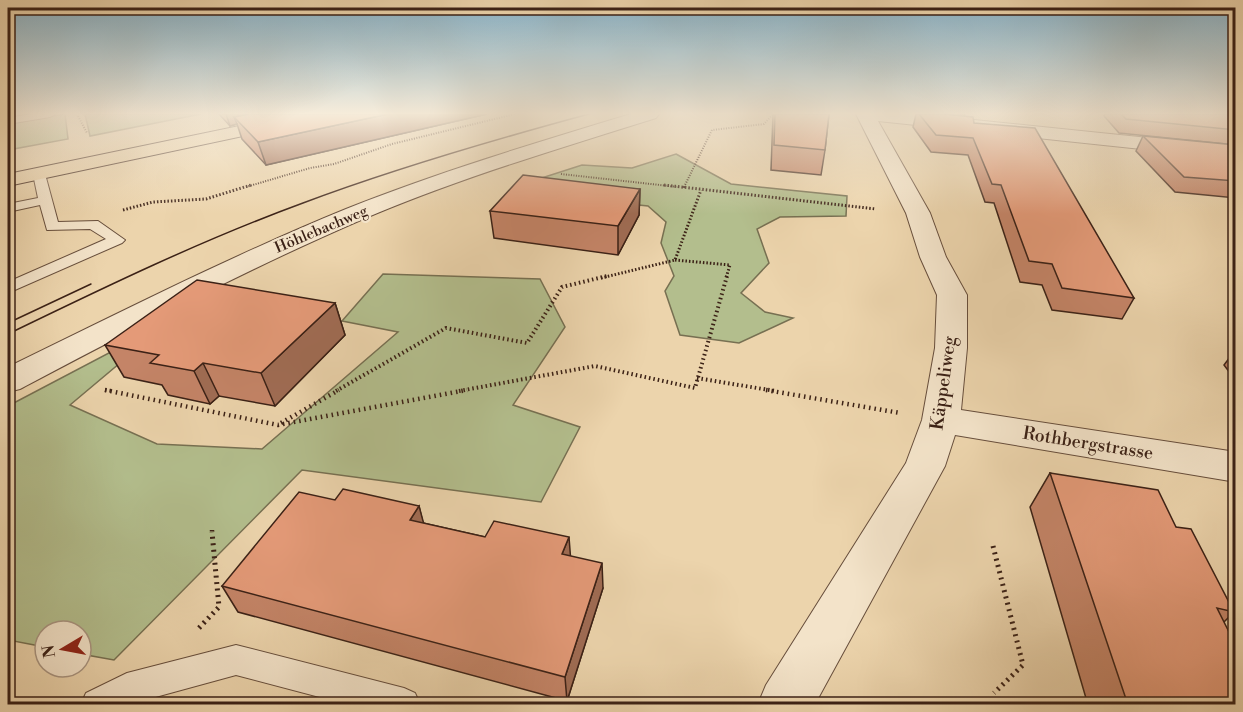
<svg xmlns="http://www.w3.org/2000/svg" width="1243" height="712" viewBox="0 0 1243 712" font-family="'Libre Bodoni',serif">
<rect width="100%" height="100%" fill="#ecd4ac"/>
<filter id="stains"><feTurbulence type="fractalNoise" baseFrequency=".00333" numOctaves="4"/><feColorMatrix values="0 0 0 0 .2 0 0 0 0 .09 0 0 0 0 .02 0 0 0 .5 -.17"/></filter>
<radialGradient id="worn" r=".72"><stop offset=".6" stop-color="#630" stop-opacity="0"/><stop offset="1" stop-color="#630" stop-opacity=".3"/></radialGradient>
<path fill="#b3be8d" stroke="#777052" stroke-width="1.5" d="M65,114L68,139L8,150V124Z
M85,114H201L90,136Z
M676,154L731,184L847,196L846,216L780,217L757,229L769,263L741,293L765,312L793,318L739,343L680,335L665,291L674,276L661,243L666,222L648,206L527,193L523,184L582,165L632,168Z
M383,274L540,279L565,327L513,405L580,427L541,502L302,470L114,660L81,654V631H45V647L8,640V406L124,345L139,347L70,405L157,444L262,449L398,332L342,321Z"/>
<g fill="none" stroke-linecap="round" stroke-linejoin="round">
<g stroke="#674e3c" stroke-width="2">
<path id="service" d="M31,114H55L50,117L8,124V118Z
M39,170L45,174L58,222L98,221L125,240L122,243L8,293V282L106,239L90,229L47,230L40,205L8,212V204L38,198L33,174Z
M236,645L404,688L415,693L420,704H346L236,675L130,704H81L86,693L127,673Z"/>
</g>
<g stroke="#674e3c" stroke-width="2">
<path id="minor" d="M631,114H659L656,118C557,149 457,179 361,220C245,270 132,330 20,389L8,392V367C119,313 231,256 346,209C439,172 535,143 631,114Z
M856,114H916L1236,147V159L878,121L930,213L946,257L967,295V348L961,410L1236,452V482L955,435L945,466L815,704H758L766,685L906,463L922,420L935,348L937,295L920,257L906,213Z"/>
</g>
<g stroke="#3b2116" stroke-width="2">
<path id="primary" d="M297,114H332L329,118L323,119L8,186V174Z"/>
</g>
<path stroke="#3b2116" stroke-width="2" stroke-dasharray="1 1.5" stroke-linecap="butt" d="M78,116L87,133
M561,174L678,187
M246,187L310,168L334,164L392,144L515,114
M684,187L712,130L764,124L773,114"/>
<path stroke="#3b2116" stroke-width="3" stroke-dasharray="1.5 2" stroke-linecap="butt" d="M664,185L876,209
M684,188L685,185
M123,210L153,202L206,199L251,185
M675,260L730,265L726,278
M601,278L675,260L701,190"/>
<path stroke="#3b2116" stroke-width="4" stroke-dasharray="1.5 3" stroke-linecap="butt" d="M697,378L775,391
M105,390L112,391
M336,391L446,328L527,343L562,287L607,276
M459,391L595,366L695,388L727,276"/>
<path stroke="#3b2116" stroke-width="4.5" stroke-dasharray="1.5 4" stroke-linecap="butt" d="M105,390L278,425L467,390
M766,390L900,413
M281,423L339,390
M212,530V534"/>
<path stroke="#3b2116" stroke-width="5" stroke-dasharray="2 4.5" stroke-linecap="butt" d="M993,546L1023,665L994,693
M199,628L219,607L212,532"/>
<use href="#service" fill="#f3e3c9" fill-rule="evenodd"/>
<use href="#minor" fill="#f3e3c9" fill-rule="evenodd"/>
<use href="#primary" fill="#ecd4ac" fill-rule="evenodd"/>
<path stroke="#3b2116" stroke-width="1.5" d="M8,323L91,284
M8,334C105,287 202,240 303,203C396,168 493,140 589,114"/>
</g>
<path fill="#c48467" stroke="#3b2116" stroke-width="1.5" d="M219,114H487L266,165L242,139L237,124L230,126Z
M773,114H829L825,150L821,175L771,170Z
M916,114H965L964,116L974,123L1134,298L1122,319L1052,310L1042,285L1020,282L994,203L985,202L968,155L931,152L913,127Z
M1105,114H1236V145L1119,133L1104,116Z
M1143,136L1236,145V198L1175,192L1136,151Z
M640,189L639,215L618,255L494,238L490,211Z
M335,303L345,335L275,406L219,396L210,404L168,395L162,385L124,377L105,345Z
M1236,349V381L1224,365Z
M1050,473L1176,527L1234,612L1224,622L1236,705H1088L1030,507Z
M419,506L423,523L570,556L603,588L567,701L238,612L222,586Z"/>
<path fill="#a06c54" stroke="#3b2116" stroke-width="1.5" d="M226,114H286L234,117L237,124L230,126Z
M388,114H487L266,165L258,142Z
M640,189L639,215L618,255V226Z
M335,303L345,335L275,406L261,373Z
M203,363L219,396L210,404L194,371Z
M419,506L426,532L410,520Z
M569,537L571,563L562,554Z
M602,563L603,588L567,701L565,677Z"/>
<path fill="#e49a78" stroke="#3b2116" stroke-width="1.5" d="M249,114H388L258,142L234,117Z
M775,114H829L825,150L774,145Z
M919,114H944L973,117L974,123L1035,128L1134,298L1062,288L1052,264L1029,261L1001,185L992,184L973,138L936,135Z
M1121,114H1236V130L1126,119Z
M1143,136L1236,145V181L1184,177Z
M523,175L640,189L618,226L490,211Z
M197,280L335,303L261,373L203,363L194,371L150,363L159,355L105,345Z
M1050,473L1158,490L1176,527L1191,529L1234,612L1217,608L1236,646V705H1128Z
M343,489L419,506L410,520L485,537L494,521L569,537L562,554L602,563L565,677L222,586L299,492L335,500Z"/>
<linearGradient id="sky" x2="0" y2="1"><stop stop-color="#88b6ce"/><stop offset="0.53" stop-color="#f6ecda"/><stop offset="1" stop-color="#f6ecda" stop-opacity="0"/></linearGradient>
<rect width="1243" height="214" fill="url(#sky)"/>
<g text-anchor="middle" stroke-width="4.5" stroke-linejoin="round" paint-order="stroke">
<g font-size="15" fill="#3b2116" stroke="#f3e3c9">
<text transform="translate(321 229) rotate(-23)" y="5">Höhlebachweg</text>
</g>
<g font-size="18" fill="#3b2116" stroke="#f3e3c9">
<text transform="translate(943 383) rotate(-82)" y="6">Käppeliweg</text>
<text transform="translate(1088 443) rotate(9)" y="6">Rothbergstrasse</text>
</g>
</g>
<rect width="1243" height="712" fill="none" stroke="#ecd4ac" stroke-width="30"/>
<rect x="9" y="9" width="1225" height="694" fill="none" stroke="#3b2116" stroke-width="3"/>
<rect x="15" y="15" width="1213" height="682" fill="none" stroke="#3b2116" stroke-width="1.5"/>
<g transform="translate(63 649) rotate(260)"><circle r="28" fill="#f3e3c9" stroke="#a99581" stroke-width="1.5"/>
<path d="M0-4.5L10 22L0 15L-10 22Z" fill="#8f2418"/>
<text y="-9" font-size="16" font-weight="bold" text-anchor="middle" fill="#3b2116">N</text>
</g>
<rect width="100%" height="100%" filter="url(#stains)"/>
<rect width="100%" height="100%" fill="url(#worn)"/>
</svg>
